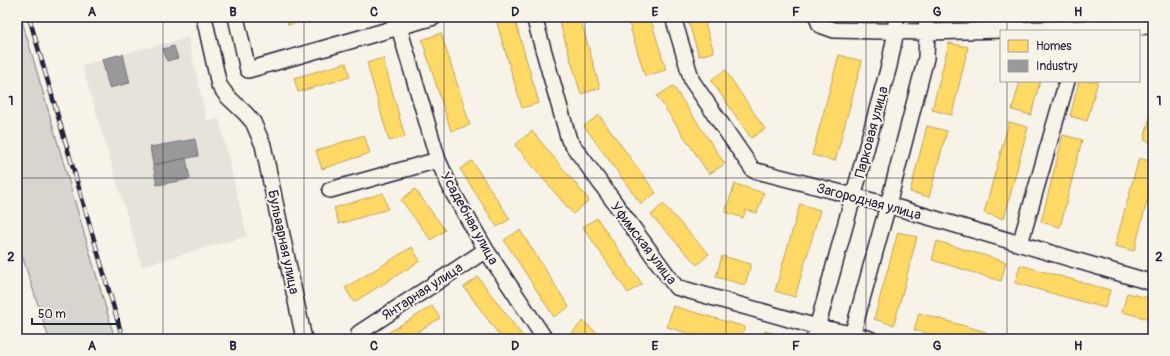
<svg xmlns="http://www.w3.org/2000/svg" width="1170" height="356" viewBox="0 0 1170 356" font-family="Pangolin,sans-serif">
<rect width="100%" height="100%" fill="#f7f3e8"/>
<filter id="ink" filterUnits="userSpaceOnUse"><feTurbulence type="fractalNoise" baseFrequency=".025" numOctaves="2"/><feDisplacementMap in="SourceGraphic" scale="8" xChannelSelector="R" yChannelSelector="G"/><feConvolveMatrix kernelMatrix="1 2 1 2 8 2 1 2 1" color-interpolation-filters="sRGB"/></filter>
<g filter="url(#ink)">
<path fill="#e7e3db" d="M188,38L207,121L219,119L247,236L142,266L82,66L102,59Z"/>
<path fill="#d8d5cf" stroke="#7d7c85" d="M17,17H21L115,339H49L17,240Z"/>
<path fill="#ffd966" stroke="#bda259" d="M286,17H302L303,21L288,25Z
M505,17H514L539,103L522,108L496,20Z
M558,17H580L600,88L581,94Z
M627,17H650L666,70L645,76Z
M687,17H703L714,52L699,56Z
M441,33L470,125L451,131L422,40Z
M949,43L968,47L952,115L932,110Z
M839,55L862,61L835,161L812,155Z
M383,58L405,137L389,141L367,63Z
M346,63L350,77L298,92L294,78Z
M725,70L765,129L751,138L711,80Z
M1020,81H1040L1031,115L1012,110Z
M1079,81H1098L1087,121L1070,116Z
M673,86L725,164L709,174L657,96Z
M1153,105V143L1144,140Z
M599,115L656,193L641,204L584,126Z
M1009,122L1028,127L1004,219L984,213Z
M927,126L947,131L929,197L910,192Z
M532,131L589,200L573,214L515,145Z
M364,135L370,153L322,169L316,151Z
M1063,135L1082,140L1060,227L1041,222Z
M1139,158L1153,162V179L1134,251L1115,246Z
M472,161L510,219L497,227L460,169Z
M735,184L764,193L757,213L746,210L743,218L725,212Z
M415,189L445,230L431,240L401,200Z
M383,193L388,209L339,224L334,208Z
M663,204L709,254L697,265L651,215Z
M800,204L820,210L795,297L775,291Z
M597,218L642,284L628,293L583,227Z
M520,230L569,307L554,317L504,240Z
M898,232L917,237L894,325L874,319Z
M937,241L1006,262L1001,281L932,260Z
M412,247L420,261L354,302L345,288Z
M722,256L751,264L745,285L716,277Z
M1020,265L1110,290L1105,308L1015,283Z
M478,277L524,338L523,339H502L464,287Z
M1127,293L1153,299V320L1122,312Z
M432,306L440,318L406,339H378Z
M673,306L745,327L741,339H707L667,327Z
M919,313L986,332L984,339H947L914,330Z
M583,321L604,339H576L571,334Z
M765,331L788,337L787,339H763Z
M1001,335L1016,339H1000Z"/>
<path fill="#999" stroke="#75757d" d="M174,46L178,58L167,61L163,49Z
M123,54L130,83L109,88L102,59Z
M195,139L198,156L153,165L150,147Z
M186,158L190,179L157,185L153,165Z"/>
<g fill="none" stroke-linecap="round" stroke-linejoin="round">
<g stroke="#22223b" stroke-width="18">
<path id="minor" d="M204,17L219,85L227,96L245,113L253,122L263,145L304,339
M236,17L248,70L434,17
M396,17L438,160L453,193L486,250L545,339
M534,17L569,140L676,287L817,327L852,334L870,339
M673,17L692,81L753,170L888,205L1153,283
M817,17L820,25L834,30L927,32L1153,26
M330,190L438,160
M1020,244L1067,81
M359,333L486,250
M814,339L889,66L896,31V17
M851,339L888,205L926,58L927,32L926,17"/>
</g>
<use href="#minor" stroke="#f7f3e8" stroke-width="15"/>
<g stroke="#22223b" stroke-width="4.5">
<path id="rail" d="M29,17L123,339"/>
</g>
<use href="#rail" stroke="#f7f3e8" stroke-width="3" stroke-dasharray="9" stroke-linecap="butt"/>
</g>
</g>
<path fill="none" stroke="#22223b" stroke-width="1" stroke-opacity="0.55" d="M163,17V339M304,17V339M444,17V339M585,17V339M726,17V339M866,17V339M1007,17V31M1007,81V339M17,178H1153"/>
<g text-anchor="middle" stroke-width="4" stroke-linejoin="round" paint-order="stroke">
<g font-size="14" fill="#22223b" stroke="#f7f3e8">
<text transform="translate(871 132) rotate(-75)" y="5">Парковая улица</text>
<text transform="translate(869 201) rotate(15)" y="5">Загородная улица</text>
<text transform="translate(470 218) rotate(61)" y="5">Усадебная улица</text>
<text transform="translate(284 242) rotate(78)" y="5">Бульварная улица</text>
<text transform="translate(644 243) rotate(53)" y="5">Уфимская улица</text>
<text transform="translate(422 291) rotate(-33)" y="5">Янтарная улица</text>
</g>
</g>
<rect width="1170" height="356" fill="none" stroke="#f7f3e8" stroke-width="44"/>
<rect x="1000" y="30" width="140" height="52" fill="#f7f3e8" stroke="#a29fa3"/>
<rect x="1008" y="40" width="20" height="12" fill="#ffd966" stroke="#a29fa3"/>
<text x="1036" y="50" font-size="12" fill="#22223b">Homes</text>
<rect x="1008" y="60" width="20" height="12" fill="#999999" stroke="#a29fa3"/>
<text x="1036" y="70" font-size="12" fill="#22223b">Industry</text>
<path d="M32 318v6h87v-6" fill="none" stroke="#22223b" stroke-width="2"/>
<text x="38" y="318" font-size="12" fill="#22223b" stroke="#f7f3e8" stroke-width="3" paint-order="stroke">50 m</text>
<rect x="22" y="22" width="1126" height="312" fill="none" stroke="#22223b" stroke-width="1.5"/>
<g font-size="13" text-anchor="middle" font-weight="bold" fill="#22223b">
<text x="92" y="16">A</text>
<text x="233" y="16">B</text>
<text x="374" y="16">C</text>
<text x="515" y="16">D</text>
<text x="655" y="16">E</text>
<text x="796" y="16">F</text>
<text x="937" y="16">G</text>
<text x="1078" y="16">H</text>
<text x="11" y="105">1</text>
<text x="1159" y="105">1</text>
<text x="11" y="261">2</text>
<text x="1159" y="261">2</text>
<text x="92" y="350">A</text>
<text x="233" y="350">B</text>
<text x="374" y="350">C</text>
<text x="515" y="350">D</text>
<text x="655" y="350">E</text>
<text x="796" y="350">F</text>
<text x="937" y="350">G</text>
<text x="1078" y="350">H</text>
</g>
</svg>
